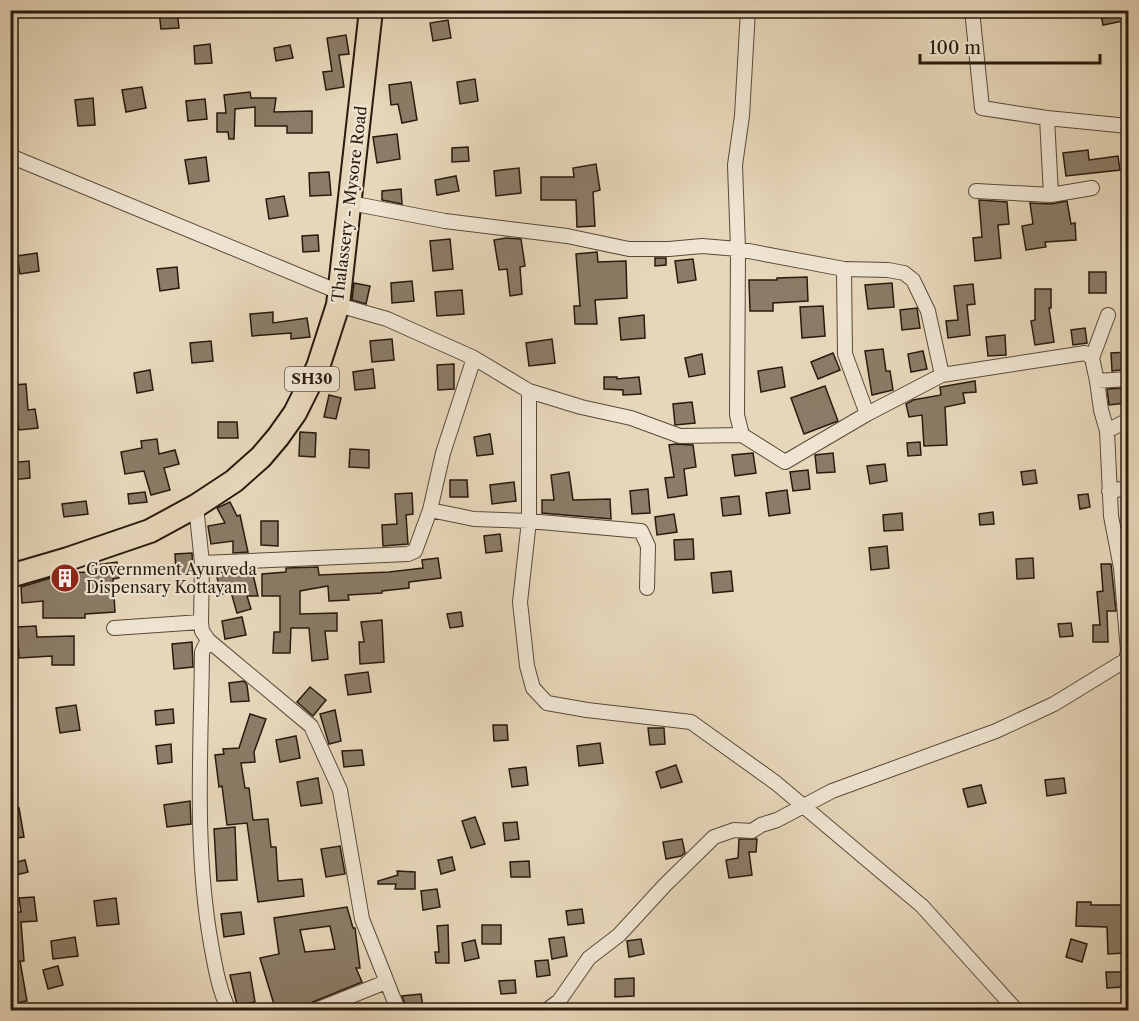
<svg xmlns="http://www.w3.org/2000/svg" width="1139" height="1021" viewBox="0 0 1139 1021" font-family="'Libre Caslon Text',serif">
<rect width="100%" height="100%" fill="#e7d7ba"/>
<filter id="stains"><feTurbulence type="fractalNoise" baseFrequency=".00333" numOctaves="4"/><feColorMatrix values="0 0 0 0 .2 0 0 0 0 .09 0 0 0 0 .02 0 0 0 .5 -.17"/></filter>
<radialGradient id="worn" r=".72"><stop offset=".6" stop-color="#630" stop-opacity="0"/><stop offset="1" stop-color="#630" stop-opacity=".3"/></radialGradient>
<path fill="#8b7c67" stroke="#281a0d" stroke-width="1.5" fill-rule="evenodd" d="M177,10L179,28L161,29L159,11Z
M1100,10H1128V20L1103,25Z
M448,20L451,38L433,41L430,23Z
M346,35L349,54L339,55L344,87L326,90L323,72L332,71L327,38Z
M210,44L212,63L195,64L194,46Z
M290,45L293,58L276,61L274,48Z
M475,79L478,101L460,104L457,82Z
M411,82L417,120L402,123L398,104L391,105L389,85Z
M142,87L146,108L126,112L122,90Z
M250,92L251,98H276L274,112L312,111V133H287V126H255V107L235,109L234,139H229L228,132H217V113H226L224,95Z
M93,98L95,125L78,126L75,100Z
M205,99L207,119L188,121L186,101Z
M397,134L400,159L377,163L373,137Z
M468,147L469,161L452,162V148Z
M1088,150L1089,160L1118,156L1120,170L1066,176L1063,153Z
M206,157L209,181L189,184L185,160Z
M596,164L600,190L593,192L595,226L577,227L576,200H541V177H574L573,168Z
M519,168L521,193L496,196L494,171Z
M329,172L331,195L310,196L309,173Z
M456,176L459,191L437,195L435,180Z
M401,189L402,204L382,200V191Z
M284,196L288,216L269,219L266,199Z
M979,200L1007,202L1009,224L998,225L1001,258L975,261L973,238L982,237Z
M1067,201L1071,224L1075,223L1076,240L1045,242L1046,247L1026,250L1022,226L1033,224L1030,203L1051,204Z
M318,235L319,251L303,252L302,236Z
M506,238L521,239L525,266L520,267L522,294L510,296L507,269L499,270L494,240Z
M450,239L453,269L433,271L430,241Z
M597,252L598,262L626,261L627,298L595,300L597,324H575L574,306H580L576,254Z
M37,253L39,271L20,274L17,256Z
M655,258H666V265L655,266Z
M693,259L696,280L678,283L675,261Z
M177,267L179,288L160,291L157,269Z
M1089,272H1106V293H1089Z
M807,277L808,301L773,303V311H750L749,280H777V278Z
M412,281L414,301L392,303L391,283Z
M354,283L370,286L366,304L352,300Z
M892,283L894,307L868,309L865,285Z
M973,284L975,304L967,305L970,335L948,338L946,321L958,320L954,286Z
M1035,289H1051V308H1049L1054,342L1035,345L1031,321L1035,320Z
M462,290L464,314L437,316L435,292Z
M823,306L825,336L802,338L800,307Z
M917,308L920,328L902,330L900,310Z
M273,312V323L307,318L310,337L291,339V333L252,336L250,314Z
M644,315L645,338L621,340L619,318Z
M1085,328L1087,343L1073,345L1071,330Z
M1005,335L1006,355L988,356L986,337Z
M392,339L394,360L372,362L370,341Z
M552,339L555,363L529,366L526,343Z
M211,341L213,361L192,363L190,343Z
M883,349L886,371H890L893,390L872,395L865,351Z
M923,351L927,369L911,372L908,354Z
M1128,352V369L1112,371L1111,353Z
M833,353L840,370L818,379L811,362Z
M702,354L705,374L689,377L685,358Z
M454,364V389L438,390L437,365Z
M782,367L785,387L761,392L758,371Z
M373,369L375,388L355,390L353,372Z
M150,370L153,390L137,393L134,373Z
M604,377H617V379L639,377L641,394L623,395V390L604,389Z
M975,381L976,392L963,393L965,403L945,407L947,445L924,446L922,415L909,417L906,404L913,400L941,395L940,387Z
M26,384L28,410L35,409L38,428L19,430L15,400L10,401V385Z
M825,386L838,421L804,434L791,398Z
M1124,388L1126,403L1109,405L1107,389Z
M329,395L341,398L336,419L324,417Z
M692,402L695,423L675,425L673,404Z
M218,422H237L238,438H218Z
M300,432L316,433L315,457L299,456Z
M490,434L493,454L477,456L474,437Z
M157,439L159,454L175,450L179,464L164,468L170,490L151,495L144,471L125,474L121,452L142,448L141,441Z
M920,442L921,455L908,456L907,443Z
M676,444L693,445L696,467L684,469L687,495L668,498L665,478L674,477L669,445Z
M350,449L369,450V468L349,467Z
M753,453L756,473L735,476L732,455Z
M833,453L835,472L817,473L815,455Z
M29,461L30,478L11,480L10,463Z
M885,464L887,481L870,484L867,466Z
M808,470L810,489L793,491L790,472Z
M1035,470L1037,483L1023,485L1021,472Z
M569,472L573,500L610,499L611,519L542,513V500H554L551,475Z
M450,480H467L468,497H450Z
M514,482L516,501L492,504L490,485Z
M648,489L650,513L632,514L630,491Z
M787,490L790,513L769,516L766,493Z
M145,492L147,502L129,504L128,494Z
M412,493L413,514L406,515L408,544L383,546L382,525L397,524L395,494Z
M1088,494L1090,507L1080,509L1078,495Z
M739,496L741,514L723,516L721,498Z
M86,501L88,514L64,517L62,504Z
M230,502L237,516L240,515L248,552L233,553V541L211,544L208,526L225,523L217,508Z
M993,512L994,524L980,525L979,514Z
M902,513L903,530L884,531L883,515Z
M674,514L677,532L657,535L655,517Z
M261,521H278V546L261,545Z
M500,534L502,551L486,553L484,536Z
M693,539L694,559L675,560L674,540Z
M887,546L889,568L871,570L869,548Z
M192,553L193,572L176,573L175,554Z
M438,558L441,578L409,582V588L382,591V593L348,595L349,600L329,601L328,586L300,591V614L337,613V631H325L328,659L312,661L309,628H291L290,653H273L274,632H280V596H262V574L286,572V568L318,567L319,575L389,572L423,568L422,560Z
M1033,558L1034,578L1017,579L1016,559Z
M117,562L119,578L113,579L115,612L85,614V618H43V601L22,603L21,587L67,573L88,572V566Z
M1101,564H1111L1116,611H1107L1108,642H1093V625H1100L1097,592L1103,591Z
M252,570L258,596H247L251,609L237,613L231,592L221,594L216,573Z
M731,571L733,591L713,593L711,573Z
M461,612L463,626L450,628L447,614Z
M242,617L246,635L225,639L222,621Z
M382,620L384,662L360,664L359,642H364L361,622Z
M1071,623L1073,636L1060,637L1058,624Z
M36,626L37,637L74,636V665H52V656L19,658L17,627Z
M192,642L193,667L174,669L172,644Z
M368,672L371,692L348,695L345,675Z
M244,681L247,685L249,701L231,702L229,683Z
M310,687L326,700L313,716L297,702Z
M76,705L80,730L60,733L56,708Z
M173,709L174,723L156,725L155,711Z
M335,710L341,741L329,744L320,714Z
M250,714L266,719L254,752L255,762L241,763L245,788H249L253,820L268,819L271,847H276L278,881L302,879L304,896L258,902L247,823L227,825L222,786L219,787L215,755L224,754L223,749L239,748Z
M493,725H507L508,740L494,741Z
M648,728H664L665,744L650,745Z
M296,736L300,758L280,762L276,740Z
M600,743L603,763L579,766L577,746Z
M171,744L172,762L158,764L156,746Z
M362,750L364,765L344,767L342,751Z
M676,765L682,782L661,788L656,772Z
M526,767L528,785L512,787L509,769Z
M318,778L322,803L301,806L297,782Z
M1064,778L1066,793L1047,796L1045,780Z
M981,785L986,803L968,807L963,789Z
M190,801L191,824L167,827L164,805Z
M19,808L24,837L10,839V810Z
M475,817L485,844L471,848L462,821Z
M517,822L519,839L505,841L503,823Z
M235,827L237,880L217,881L214,829Z
M682,839L685,853L681,856L666,859L663,842Z
M739,839H757L756,852H749L752,875L729,878L726,860L738,858Z
M340,846L345,874L326,877L321,849Z
M452,857L455,870L441,874L438,860Z
M25,860L28,872L16,875L13,863Z
M529,861L530,877H511L510,862Z
M397,871L415,872V889H395L396,884H378V881L398,875Z
M437,889L440,907L423,910L421,891Z
M34,897L37,921L21,922L24,961H20L27,1001L10,1004V912H21L19,898Z
M116,898L119,924L97,926L94,901Z
M1077,902H1091V905H1124V953L1108,954L1107,927L1076,926Z
M347,907L353,928H355L360,968H356L362,982L313,1002L308,1006L293,1011H276L260,958L279,954L274,918ZM330,926L335,949L305,952L300,930Z
M582,909L584,923L568,925L566,911Z
M241,912L244,934L224,937L221,914Z
M448,925L449,963H436L435,952H439L437,926Z
M482,925H501V944H482Z
M75,937L78,956L53,959L51,941Z
M564,937L567,956L552,959L549,939Z
M641,939L644,954L629,957L627,941Z
M1071,939L1087,944L1082,962L1066,957Z
M475,940L479,958L465,961L462,943Z
M548,960L550,975L537,977L535,961Z
M58,966L63,985L48,989L43,970Z
M250,972L255,1002L237,1005L230,975Z
M1106,972H1123L1124,987L1107,988Z
M634,978V996L615,997V979Z
M515,980L516,993L501,994L499,981Z
M421,994L423,1008L407,1009L402,996Z"/>
<g fill="none" stroke-linecap="round" stroke-linejoin="round">
<g stroke="#584938" stroke-width="16">
<path id="street" d="M972,10L982,108L1047,118L1051,195L1092,188
M1047,118L1128,126
M10,156L339,292
M976,191L1051,195
M350,203L445,221L567,236L629,249H669L702,246L738,249L844,269L888,270L904,273L913,280L928,311L942,375
M844,269L845,354L867,414
M338,305L387,319L474,358L529,391V521L520,602L527,666L533,688L547,703L587,710L691,722L776,783L922,906L1016,1010
M1092,358L1108,315
M1097,381L1101,410L1107,431L1111,516L1121,568L1128,651
M529,391L581,407L631,418L680,436L742,435L785,462L867,414L942,375L1085,353L1092,358L1097,381L1128,379
M1107,431L1128,420
M742,435L737,415L738,249L735,165L742,116L748,10
M1109,491L1128,488
M196,506L202,563L201,622L202,631L208,640L311,726L340,790L362,919L398,1010
M430,510L474,519L529,521L641,531L648,546L647,588
M202,563L408,554L415,551L430,510L443,453L474,358
M114,628L201,622
M208,640L202,652C201,749 194,848 211,944C215,966 219,991 229,1010
M316,1010L386,982
M547,1010L559,1001L589,958L619,935L665,885L714,837L734,830L752,831L761,825L777,820L832,791L996,731L1054,704L1126,660L1128,651"/>
</g>
<g stroke="#281a0d" stroke-width="26">
<path id="primary" d="M10,576L68,559L150,531L196,506L234,481L261,457L278,437L295,413L318,367L338,305L371,10"/>
</g>
<use href="#street" stroke="#efe5d2" stroke-width="14"/>
<use href="#primary" stroke="#e7d7ba" stroke-width="22"/>
</g>
<defs>
<g id="building-disc" transform="scale(1.5)"><circle r="9.5" fill="#8f2418" stroke="#efe5d2"/><path d="M-4-6H4V6H1V3H-1V6H-4ZM-2.5-4.3h1.7v1.8h-1.7ZM.8-4.3h1.7v1.8H.8ZM-2.5-1h1.7V.8h-1.7ZM.8-1h1.7V.8H.8Z" fill="#fff"/></g>
</defs>
<g fill-rule="evenodd">
<use href="#building-disc" x="65" y="578"/>
</g>
<g text-anchor="middle" stroke-width="4.5" stroke-linejoin="round" paint-order="stroke">
<rect fill="#efe5d2" stroke="#645748" stroke-width="1.5" x="285" y="367" width="54" height="24" rx="4.5"/>
<g font-size="15" font-weight="bold" fill="#281a0d">
<text x="312" y="384">SH30</text>
</g>
<g font-size="16" fill="#281a0d" stroke="#efe5d2">
<text transform="translate(349 204) rotate(-83)" y="6">Thalassery - Mysore Road</text>
</g>
<g font-size="16" fill="#281a0d" stroke="#efe5d2" text-anchor="start">
<text x="86" y="575">Government Ayurveda<tspan x="86" dy="18">Dispensary Kottayam</tspan></text>
</g>
</g>
<rect width="1139" height="1021" fill="none" stroke="#e7d7ba" stroke-width="36"/>
<rect x="12" y="12" width="1115" height="997" fill="none" stroke="#281a0d" stroke-width="3"/>
<rect x="18" y="18" width="1103" height="985" fill="none" stroke="#281a0d" stroke-width="1.5"/>
<path d="M920 54v9h180v-9" fill="none" stroke="#281a0d" stroke-width="3"/>
<text x="929" y="54" font-size="18" fill="#281a0d" stroke="#efe5d2" stroke-width="4.5" paint-order="stroke">100 m</text>
<rect width="100%" height="100%" filter="url(#stains)"/>
<rect width="100%" height="100%" fill="url(#worn)"/>
</svg>
